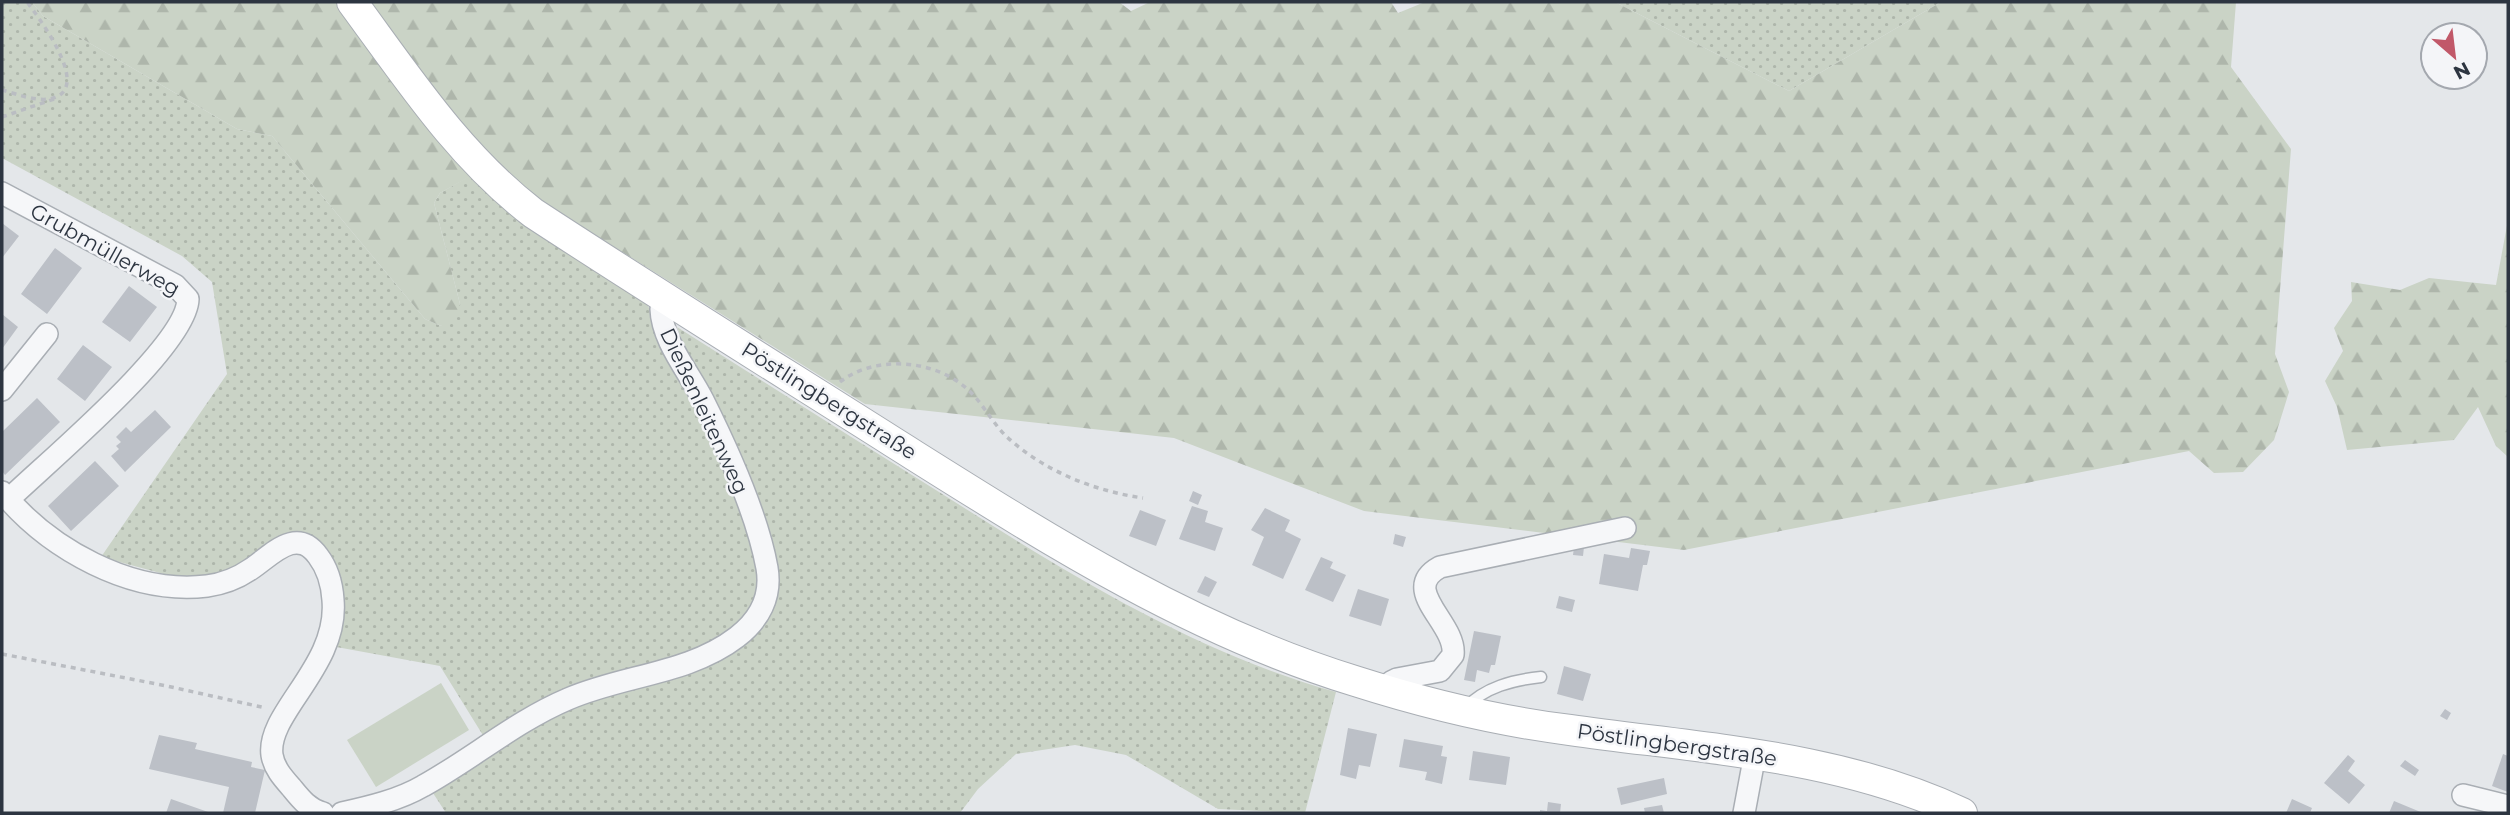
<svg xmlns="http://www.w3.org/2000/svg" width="2510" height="815" viewBox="0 0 2510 815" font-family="Montserrat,sans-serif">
<defs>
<pattern id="grass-dots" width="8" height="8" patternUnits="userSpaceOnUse" patternTransform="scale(1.75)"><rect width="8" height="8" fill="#cad3c6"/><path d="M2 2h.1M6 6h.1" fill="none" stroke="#aeb6ab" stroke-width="1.8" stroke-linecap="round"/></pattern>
<pattern id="forest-firs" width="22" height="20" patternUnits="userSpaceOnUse" patternTransform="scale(1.75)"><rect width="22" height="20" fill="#cad3c6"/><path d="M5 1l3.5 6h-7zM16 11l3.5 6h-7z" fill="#aeb6ab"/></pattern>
</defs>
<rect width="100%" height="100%" fill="#e4e7ea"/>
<path fill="url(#grass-dots)" d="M2,2H32L43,16L237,129L272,136L425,319L441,326L460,304L434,203L440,193L473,174L644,298L691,391L740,505L760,570L759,599L732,634L484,737L440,666L331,646L334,573L293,543L218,576L186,580L101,557L227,374L212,282L182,256L2,158Z
M1615,2H1941L1789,91Z
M677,327C767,384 857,441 947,497C1070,575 1194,652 1336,692L1305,813L1218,809L1126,755L1075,745L1016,754L978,789L960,813H446L431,790L524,730L571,706L703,665L775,586Z"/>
<path fill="url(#forest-firs)" d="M32,2H1119L1131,11L1150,2H1391L1398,13L1425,2H1615L1789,91L1941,2H2236L2231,67L2291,149L2275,354L2289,392L2274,440L2243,472L2214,473L2189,451L1684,550L1364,511L1174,438L865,404L544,203L496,162L440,193L434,203L460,304L454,320L441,326L425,319L272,136L237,129L43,16Z
M2508,220V457L2496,446L2478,407L2454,440L2347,450L2337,407L2325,381L2343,351L2334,328L2352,301L2351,282L2400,290L2429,278L2496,285Z"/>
<path fill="#cad3c6" d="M441,683L469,730L376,787L347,740Z"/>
<path fill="#bcc0c7" d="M2,223L19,236L2,258Z
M55,248L82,268L47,314L21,294Z
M129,286L157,307L130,342L102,322Z
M2,314L18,327L2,349Z
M83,345L112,367L85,401L57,379Z
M37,398L60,422L5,475L2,471V432Z
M155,410L171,427L125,472L111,456L119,449L116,446L121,442L116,437L126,427L131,432Z
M95,461L119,486L71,531L48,506Z
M1193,491L1202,495L1198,505L1189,501Z
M1192,506L1208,511L1205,522L1223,528L1215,551L1179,539Z
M1265,508L1290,520L1285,531L1301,539L1283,579L1252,565L1264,537L1251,530Z
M1140,510L1166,520L1156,546L1129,536Z
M1395,534L1406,537L1403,547L1393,544Z
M1574,547H1584L1583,556L1573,555Z
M1631,548L1650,551L1647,565H1643L1638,591L1599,584L1604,554L1629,558Z
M1321,557L1333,562L1330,568L1346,575L1333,602L1305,590Z
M1205,576L1217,582L1209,597L1197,592Z
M1358,589L1389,599L1381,626L1349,616Z
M1559,596L1575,600L1572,612L1556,608Z
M1474,631L1501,636L1495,665H1491L1489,673L1477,670L1475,682L1464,680Z
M1564,666L1591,674L1583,701L1557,694Z
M2445,709L2451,713L2447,720L2440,716Z
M1348,728L1377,734L1370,767L1359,765L1356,779L1340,775Z
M159,735L197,743L195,749L252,762L251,767L265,770L255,813H223L229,787L149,769Z
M1404,739L1443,746L1441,756L1447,757L1442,784L1425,780L1427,772L1399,767Z
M1473,751L1510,757L1506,785L1469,780Z
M2503,754L2508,756V792L2492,786Z
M2348,755L2355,761L2348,771L2365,785L2349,804L2324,783Z
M2405,760L2419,770L2415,776L2400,766Z
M1664,778L1667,794L1621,805L1617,788Z
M171,799L211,813H166Z
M2292,799L2312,808L2310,813H2286Z
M2394,801L2423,813H2389Z
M1548,802L1561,804L1560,813H1540V810L1547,811Z
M1662,805L1664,813H1645L1644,808Z"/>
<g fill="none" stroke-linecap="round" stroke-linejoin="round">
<g stroke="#a9aeb4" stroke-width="13">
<path id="lane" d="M1465,708C1485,687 1513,680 1541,677"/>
</g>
<g stroke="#a9aeb4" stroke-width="24">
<path id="street" d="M2,193L175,285L188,299C187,346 45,464 8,500
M2,390L47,334
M2,492C49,549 131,595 207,586C223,584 238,578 251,569C272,555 296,526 318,556C328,569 332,584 333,600C339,666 266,713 272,755C274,768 283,778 291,787C300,798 308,809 323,813
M1387,691L1391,682L1397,679L1440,671L1453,655C1457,623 1398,590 1440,567L1625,528
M2463,795L2508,806
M342,813C369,807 399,800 423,786C472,759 516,721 568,699C623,675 689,674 737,637C759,620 772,597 767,568C757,513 728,450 703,400C689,372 662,341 661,309L667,299
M1744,813L1755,754"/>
</g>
<g stroke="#a9aeb4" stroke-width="32">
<path id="secondary" d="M352,2C408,78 458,155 533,213C652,291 773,366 893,442C1041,535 1186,629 1355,681C1424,703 1498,721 1570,730C1704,749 1839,755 1962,813"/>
</g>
<path stroke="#babdc2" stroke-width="3.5" stroke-dasharray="5 5" stroke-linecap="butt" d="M2,90C17,94 41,104 56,97C89,84 39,18 27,2
M2,117L57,98
M840,382C873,356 928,359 961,384C981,398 990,421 1007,437C1044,471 1094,491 1143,498
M2,654L167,686L266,708"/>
<use href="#lane" stroke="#f6f7f9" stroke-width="10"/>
<use href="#street" stroke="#f6f7f9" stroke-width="21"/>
<use href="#secondary" stroke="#fff" stroke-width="30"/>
</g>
<g text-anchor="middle" stroke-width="5" stroke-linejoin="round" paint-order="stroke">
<g font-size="21" fill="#2d3541" stroke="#f4f5f8">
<text transform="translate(105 250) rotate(29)" y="7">Grubmüllerweg</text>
<text transform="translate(829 401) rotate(32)" y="7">Pöstlingbergstraße</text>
<text transform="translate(704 411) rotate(65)" y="7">Dießenleitenweg</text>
<text transform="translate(1677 745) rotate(8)" y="7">Pöstlingbergstraße</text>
</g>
</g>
<rect width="2510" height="815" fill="none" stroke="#2d3541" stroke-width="7"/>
<g transform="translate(2454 56) rotate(152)"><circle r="33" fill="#f4f5f8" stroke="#a4a8af" stroke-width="2"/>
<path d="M0-5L12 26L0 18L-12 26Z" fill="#c15869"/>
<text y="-10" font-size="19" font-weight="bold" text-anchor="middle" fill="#2d3541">N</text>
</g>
</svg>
